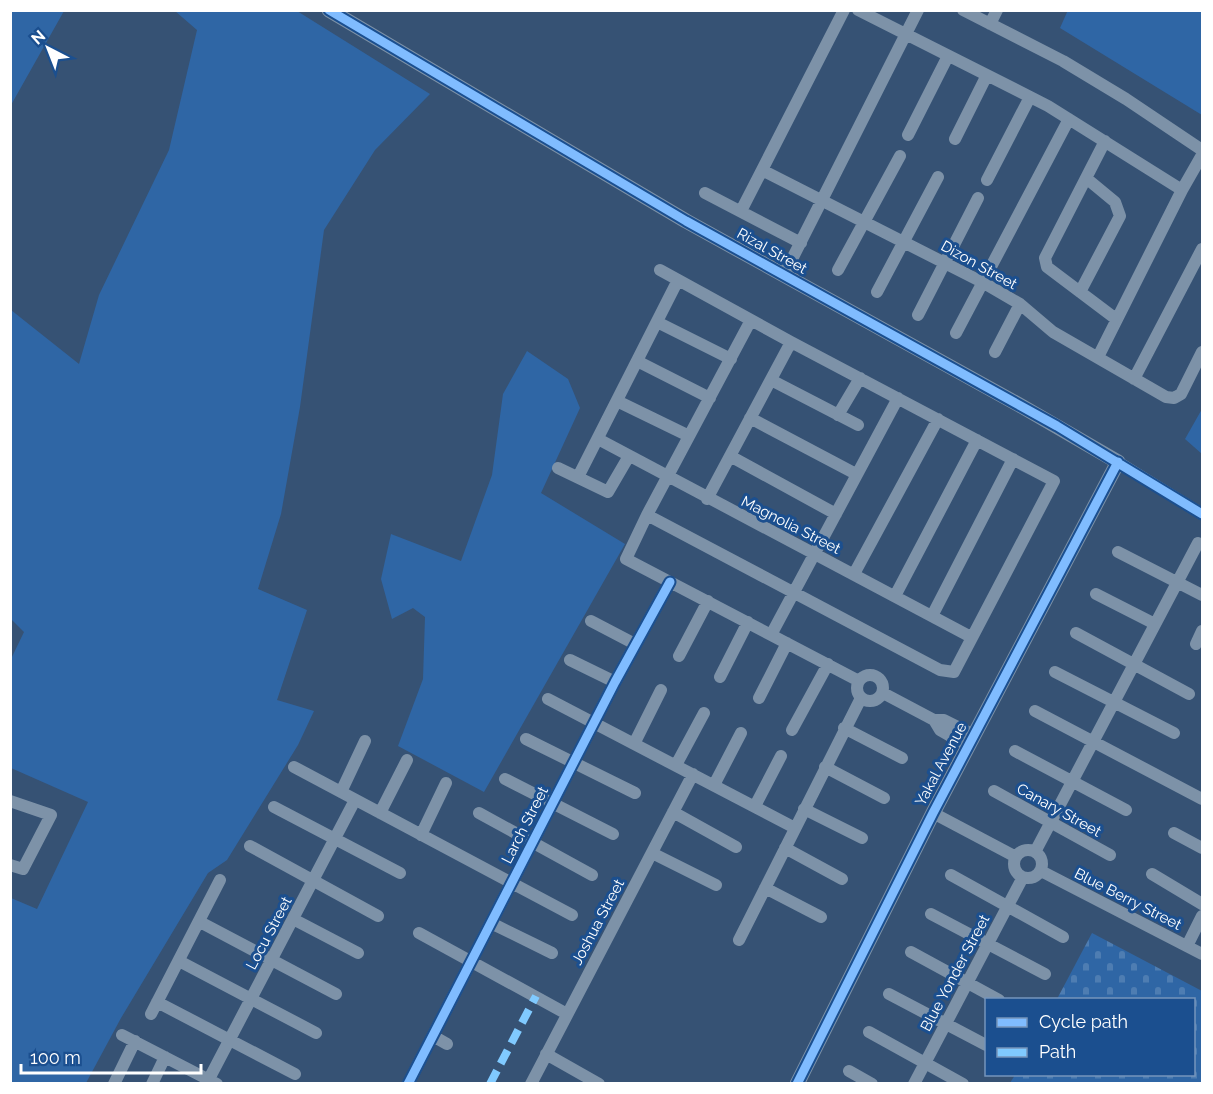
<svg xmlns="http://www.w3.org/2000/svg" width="1213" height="1094" viewBox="0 0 1213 1094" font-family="Raleway,sans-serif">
<defs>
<pattern id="cemetery-stones" width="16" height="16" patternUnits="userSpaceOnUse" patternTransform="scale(1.5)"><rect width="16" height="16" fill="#2f66a5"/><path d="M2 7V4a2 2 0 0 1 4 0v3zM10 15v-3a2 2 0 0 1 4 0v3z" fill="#4e7db2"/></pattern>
</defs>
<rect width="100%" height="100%" fill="#365274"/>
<path fill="#2f66a5" d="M11,10L64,11L11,105L10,11Z
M1068,10L1202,11V115L1060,28Z
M175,11H297L430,94L375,150L324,230L300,407L281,514L258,589L307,610L277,700L314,711L298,745L227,860L208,873L121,1018L86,1083H11V898L37,909L88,802L11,768V659L24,632L10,618L11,310L79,364L99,295L169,150L197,30Z
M527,351L568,379L580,408L541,493L625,544L484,792L398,746L423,679L425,617L413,608L392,619L381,579L391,534L461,561L492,475L503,394Z
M1202,409V454L1185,439Z"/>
<path fill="url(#cemetery-stones)" d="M1092,933L1202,991V1083H1010L1015,1075L1194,1074V1000L1057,999Z"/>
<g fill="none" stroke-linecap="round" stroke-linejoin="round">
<path stroke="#7d92a8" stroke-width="12" d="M858,10L1048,106L1182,190
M963,10L1063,61L1126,99L1202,150
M990,24L997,10
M908,135L948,56
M955,139L987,75
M1105,141L1045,258L1047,267L1116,319
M762,170L984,283L1020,304L1053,332L1166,397L1174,398L1181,394L1202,352
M987,180L1030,97
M705,193L801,243
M741,211L844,10
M838,270L900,156
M784,275L918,10
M877,292L938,177
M1080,292L1120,216L1115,202L1086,178
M918,315L978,198
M751,320L647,515L626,559L859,681
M657,322L731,359
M956,333L1069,119
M995,352L1020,304
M1098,357L1182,190L1202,155
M637,361L710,398
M1134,379L1202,249
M771,380L858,425
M617,401L689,436
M838,415L860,378
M750,418L856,474
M598,439L971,637
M730,456L836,514
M1118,462L1202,514
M558,468L608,492L629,456
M578,477L678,280
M707,499L791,342
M647,515L940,670L954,672L1054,481L791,342L660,270
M1118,552L1202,595
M854,574L938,419
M1096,594L1155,624
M895,596L977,440
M932,616L1013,459
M591,621L635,644
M1076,633L1189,694
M771,635L898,398
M1196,644L1202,631
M679,656L708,601
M570,660L615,682
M1055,672L1174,733
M857 688a13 13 0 1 1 26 0a13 13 0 1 1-26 0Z
M720,677L748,622
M883,693L934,720H944L974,735
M759,698L787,643
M548,699L795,828
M1035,711L1202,799
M934,720L940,730L968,746
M844,728L902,758
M792,730L828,664
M526,739L635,793
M634,744L661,690
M1015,751L1126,810
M676,765L704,713
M294,767L572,915
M825,767L884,798
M505,779L613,834
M714,785L741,733
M994,791L1110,855
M341,792L365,741
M10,801L51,815L23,869L10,865
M755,806L781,756
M274,807L400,873
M804,809L862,838
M673,812L736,847
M380,813L407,760
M479,813L592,875
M933,813L1016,857
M1174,833L1202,848
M421,835L446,783
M250,846L378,916
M785,848L842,879
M1014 864a14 14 0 1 1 28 0a14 14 0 1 1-28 0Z
M1035,852L1198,543
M652,853L716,885
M1041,871L1202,954
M1152,874L1202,904
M951,875L1063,937
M765,888L821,917
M931,914L1045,974
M293,919L358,953
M200,922L336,994
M491,923L552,953
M419,933L567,1014
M739,940L861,698
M1187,946L1202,916
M911,952L999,1000
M179,961L316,1033
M889,994L986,1045
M157,1002L295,1074
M151,1014L220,880
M869,1032L963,1084
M122,1035L217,1084
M433,1036L447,1044
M546,1054L599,1084
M849,1071L872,1084
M209,1079L355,800
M114,1084L135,1041
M152,1084L165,1057
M408,1084L615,682L670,582
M531,1084L693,774
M914,1084L1023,877"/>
<path stroke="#7d92a8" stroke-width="15" d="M329,10L686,221L1023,407L1118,462L933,813L797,1084"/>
<path stroke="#80caff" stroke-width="8" stroke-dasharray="15 8" stroke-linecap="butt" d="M490,1084L536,996"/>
<g stroke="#1b4f8f" stroke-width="13">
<path id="cycleway" d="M329,10L686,221L1057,426L1202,514
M408,1084L615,682L670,582
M797,1084L933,813L1118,462"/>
</g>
<use href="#cycleway" stroke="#80bcff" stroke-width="9"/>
</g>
<g text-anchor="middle" stroke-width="6" stroke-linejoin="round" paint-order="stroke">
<g font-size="15" fill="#fff" stroke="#1b4f8f">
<text transform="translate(772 251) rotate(29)" y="5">Rizal Street</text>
<text transform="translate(979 265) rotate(29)" y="5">Dizon Street</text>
<text transform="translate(791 525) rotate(27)" y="5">Magnolia Street</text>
<text transform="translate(941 764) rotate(-62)" y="5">Yakal Avenue</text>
<text transform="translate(1059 810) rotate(29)" y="5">Canary Street</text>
<text transform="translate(525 825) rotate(-63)" y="5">Larch Street</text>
<text transform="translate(1128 899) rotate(27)" y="5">Blue Berry Street</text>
<text transform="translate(598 922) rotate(-62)" y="5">Joshua Street</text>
<text transform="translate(269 933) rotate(-62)" y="5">Locu Street</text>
<text transform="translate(955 973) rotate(-62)" y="5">Blue Yonder Street</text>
</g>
</g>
<rect width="1213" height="1094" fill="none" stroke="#ffffff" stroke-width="24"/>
<rect x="985" y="998" width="210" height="78" fill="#1b4f8f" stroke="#7695bc" stroke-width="1.5"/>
<rect x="997" y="1018" width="30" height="9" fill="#80bcff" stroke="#7695bc" stroke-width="1.5"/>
<text x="1039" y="1028" font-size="18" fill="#ffffff">Cycle path</text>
<rect x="997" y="1048" width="30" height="9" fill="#80caff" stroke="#7695bc" stroke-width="1.5"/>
<text x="1039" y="1058" font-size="18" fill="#ffffff">Path</text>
<g transform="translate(48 48) rotate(318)" stroke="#1b4f8f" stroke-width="4.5" paint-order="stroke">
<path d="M0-4.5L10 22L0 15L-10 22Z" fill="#ffffff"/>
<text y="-9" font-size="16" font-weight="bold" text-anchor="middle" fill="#ffffff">N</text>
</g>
<path d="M21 1064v9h180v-9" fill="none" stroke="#ffffff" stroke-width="3"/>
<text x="30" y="1064" font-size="18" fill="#ffffff" stroke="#1b4f8f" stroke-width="4.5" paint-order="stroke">100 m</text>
</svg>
